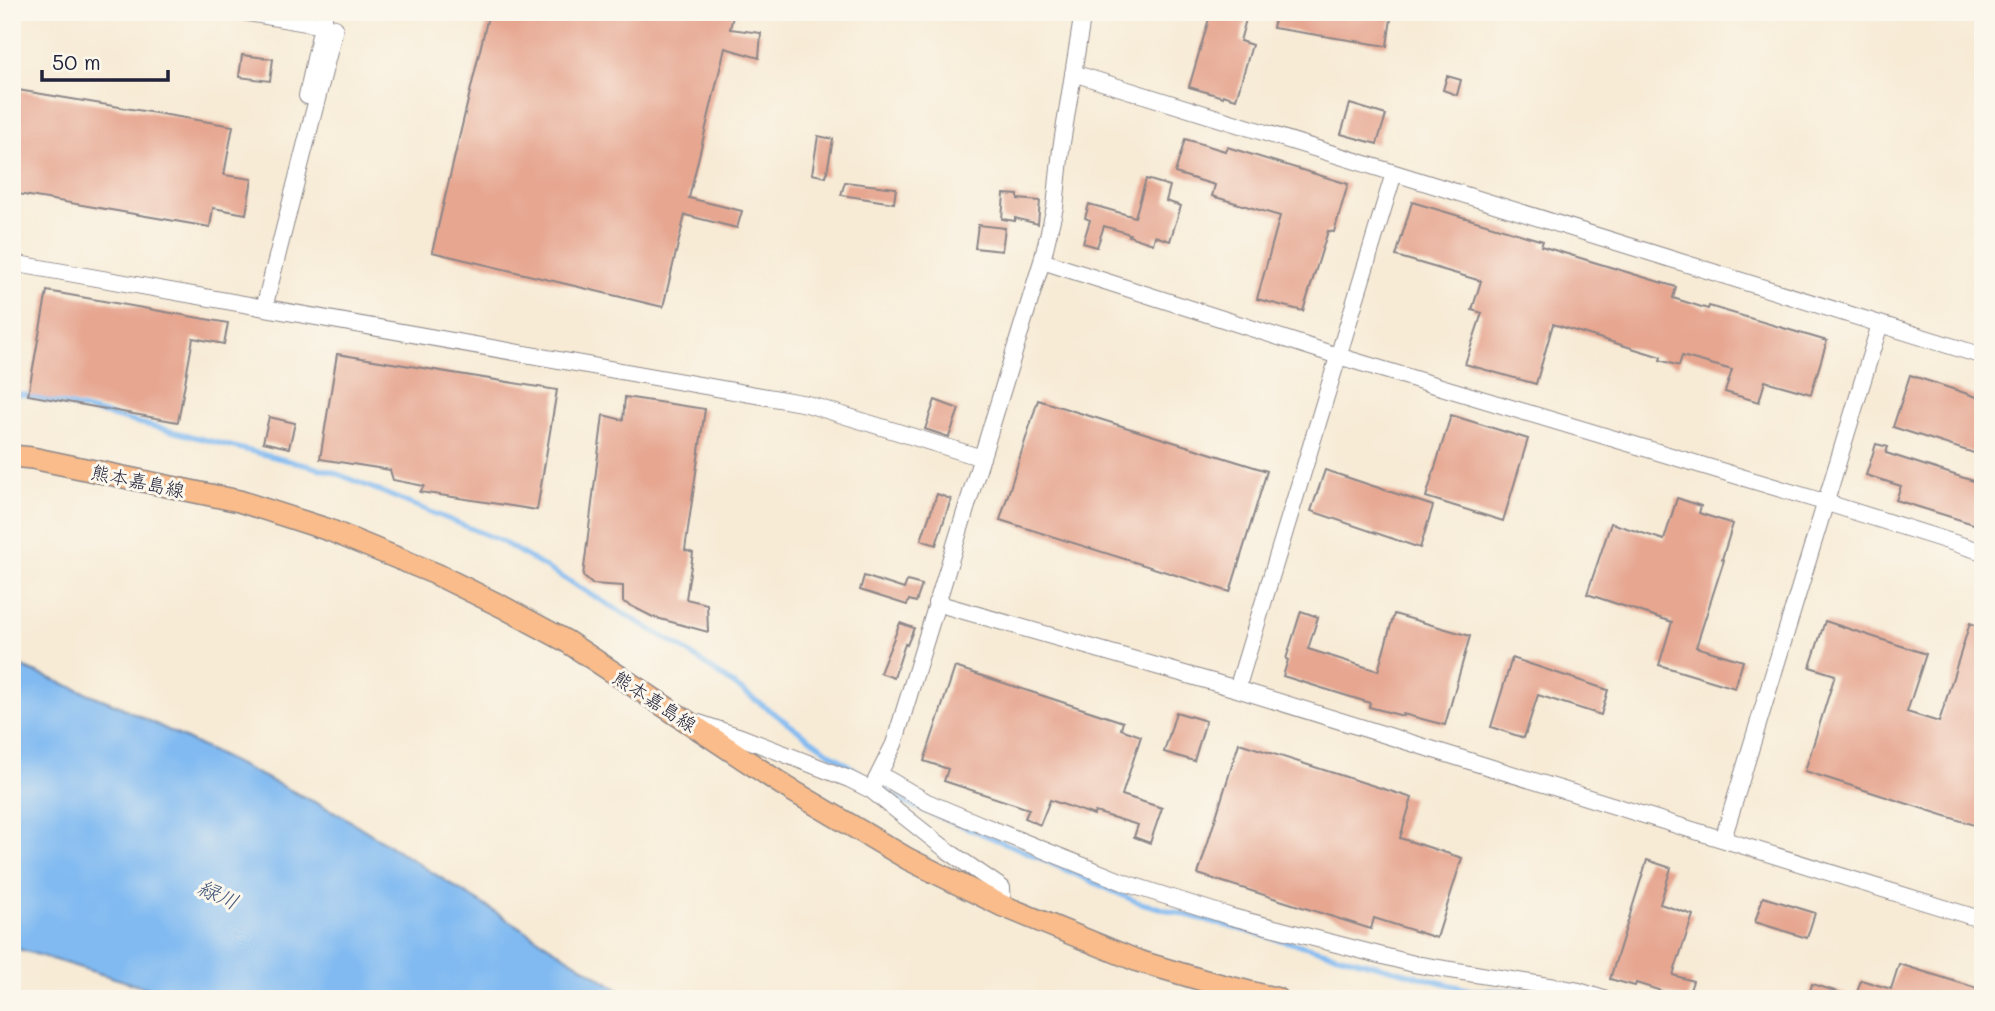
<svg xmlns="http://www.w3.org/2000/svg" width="1995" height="1011" viewBox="0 0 1995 1011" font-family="Mali,'Klee One',sans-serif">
<rect width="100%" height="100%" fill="#fbf7ec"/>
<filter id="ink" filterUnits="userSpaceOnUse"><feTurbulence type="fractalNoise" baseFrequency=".0143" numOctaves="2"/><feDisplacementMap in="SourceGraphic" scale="14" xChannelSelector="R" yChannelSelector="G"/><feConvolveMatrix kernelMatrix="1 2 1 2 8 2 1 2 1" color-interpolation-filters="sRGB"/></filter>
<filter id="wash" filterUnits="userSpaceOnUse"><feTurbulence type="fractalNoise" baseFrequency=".00686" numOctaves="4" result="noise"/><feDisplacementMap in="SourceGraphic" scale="28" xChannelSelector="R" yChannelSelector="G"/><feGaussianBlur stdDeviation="1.57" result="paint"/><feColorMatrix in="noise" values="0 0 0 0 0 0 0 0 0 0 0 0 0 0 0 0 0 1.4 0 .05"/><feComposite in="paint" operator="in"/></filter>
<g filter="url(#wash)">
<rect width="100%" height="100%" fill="#f7ebd6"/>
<path fill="#80baf1" stroke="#516e96" stroke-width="2" d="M12,663L117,705L341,815L634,999H183L12,947Z"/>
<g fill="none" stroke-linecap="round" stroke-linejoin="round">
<path stroke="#80baf1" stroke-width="5" d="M12,394L28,395L84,409L333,472L499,540L682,648L833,755L905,803L1017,848L1137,902L1470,990L1535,991L1564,999"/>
</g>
<g id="blocks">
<path fill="#e6a690" d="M489,12H734L730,29L761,33L759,58L725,48L689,198L742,211L737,228L685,215L663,307L432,252Z
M1211,12H1248L1240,41L1252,45L1236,99L1223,95V97L1189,87Z
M1276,12H1392L1387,46L1273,28Z
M242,55L273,59L270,81L239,77Z
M1447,76L1461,80L1457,95L1443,90Z
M12,89L233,126L224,175L252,179L246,214L213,208L210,227L12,193Z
M1350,104L1386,115L1377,144L1341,134Z
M818,136L833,139L826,177L812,174Z
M1185,139L1225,151L1227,147L1348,184L1334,232L1328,231L1303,311L1257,299L1280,216L1212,196L1215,185L1175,173Z
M1146,179L1170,186L1166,201L1181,206L1170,241L1155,236L1153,244L1129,236L1130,234L1104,226L1097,247L1083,243L1090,220L1085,218L1089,204L1135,217Z
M845,182L896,188L894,203L841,195Z
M1004,194L1018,195V199L1040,201L1038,224L1015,218V221L1002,219Z
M1412,202L1543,241L1541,246L1676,287L1673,298L1708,309L1709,306L1827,341L1811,394L1765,381L1759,402L1725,392L1732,370L1682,356L1679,366L1660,360L1661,357L1553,324L1536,384L1465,364L1482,313L1472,310L1481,281L1396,256Z
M978,225L1005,228L1002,251L975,248Z
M47,291L228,323L224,344L193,338L178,422L28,395Z
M337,354L557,390L537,510L420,492L424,486L393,480L390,470L320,459Z
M1910,375L1983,399V456L1893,427Z
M625,397L705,409L685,550L693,553L686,599L707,604L708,632L653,617L623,602V586L592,584L583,576L603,415L623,420Z
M935,400L959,409L949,437L925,429Z
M1038,400L1267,471L1230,592L1000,520Z
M1451,415L1528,439L1503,521L1426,497Z
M269,417L295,423L289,448L263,442Z
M1876,444L1888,447L1886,453L1983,484V527L1896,500L1901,486L1866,475Z
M1325,470L1433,506L1420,548L1311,511Z
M937,494L951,499L936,545L921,540Z
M1677,498L1701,506L1699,513L1733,524L1722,559L1724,560L1696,647L1743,661L1735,688L1659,665L1672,622L1587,594L1611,523L1664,540Z
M864,576L904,589L907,581L922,585L916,602L909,600L907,605L860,590Z
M1301,611L1318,617L1308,649L1378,671L1394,614L1470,636L1445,725L1403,714V716L1369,707L1370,703L1283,676L1288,660L1286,659Z
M1825,621L1926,654L1907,712L1939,722L1970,623L1983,628V828L1805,771L1835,675L1810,667Z
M900,623L914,628L907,645L905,644L894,678L880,673Z
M1512,658L1608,690L1601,715L1538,695L1524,738L1491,727Z
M955,667L1123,722L1121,729L1141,736L1122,795L1162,808L1150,843L1134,837L1138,825L1095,812L1094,815L1050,800L1040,825L1025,818L1029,809L944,781L948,769L924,761Z
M1176,712L1206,721L1194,761L1164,752Z
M1239,743L1412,798L1400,838L1462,858L1437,938L1374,918L1371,929L1198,874Z
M1647,860L1671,868L1660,904L1693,915L1673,975L1693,981L1687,999L1636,983L1635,986L1610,979Z
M1763,897L1815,913L1807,938L1755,922Z
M1899,964L1983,990V999H1855L1861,980L1891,989Z
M1812,984L1848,995L1847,999H1808Z"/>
</g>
</g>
<g filter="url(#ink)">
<use href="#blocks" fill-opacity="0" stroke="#8c8688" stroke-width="2"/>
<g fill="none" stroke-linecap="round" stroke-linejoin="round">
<g stroke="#8c8688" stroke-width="18">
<path id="minor" d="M242,12L335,28L264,308
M1073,73L1983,356
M307,96L325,12
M1042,261L1338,356L1824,502L1983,552
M12,263L807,404L982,458
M936,603L1237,689L1983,920
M1237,689L1394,173
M699,723L738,736L849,779L871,790L948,851L1002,888L1003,906
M879,774L927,802L977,823L1128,884L1232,917L1414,964L1579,991L1604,999
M871,790L894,744L1042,261L1055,207L1061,149L1083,12
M1723,839L1880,324"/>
</g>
<g stroke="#8c8688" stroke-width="24">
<path id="major" d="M12,456L32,458L239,501L329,530L436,574L503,607L566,641L786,787L908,859L1003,906L1138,961L1209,982L1278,999"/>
</g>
<use href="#minor" stroke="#fff" stroke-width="16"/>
<use href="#major" stroke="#f9bc8a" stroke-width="21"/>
</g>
</g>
<g text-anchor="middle" stroke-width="6" stroke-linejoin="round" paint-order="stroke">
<g font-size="19" fill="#22223b" stroke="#fbf7ec">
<text transform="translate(138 481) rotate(12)" y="7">熊本嘉島線</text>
<text transform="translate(655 701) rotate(33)" y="7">熊本嘉島線</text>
</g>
<g font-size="21" font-style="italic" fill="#43577b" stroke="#fbf7ec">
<text transform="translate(218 895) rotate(25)" y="7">緑川</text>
</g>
</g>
<rect width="1995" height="1011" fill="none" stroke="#fbf7ec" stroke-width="42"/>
<path d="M42 70v10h126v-10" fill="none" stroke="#22223b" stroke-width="3.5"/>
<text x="52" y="70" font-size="21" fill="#22223b" stroke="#fbf7ec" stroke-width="5" paint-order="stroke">50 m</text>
</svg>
